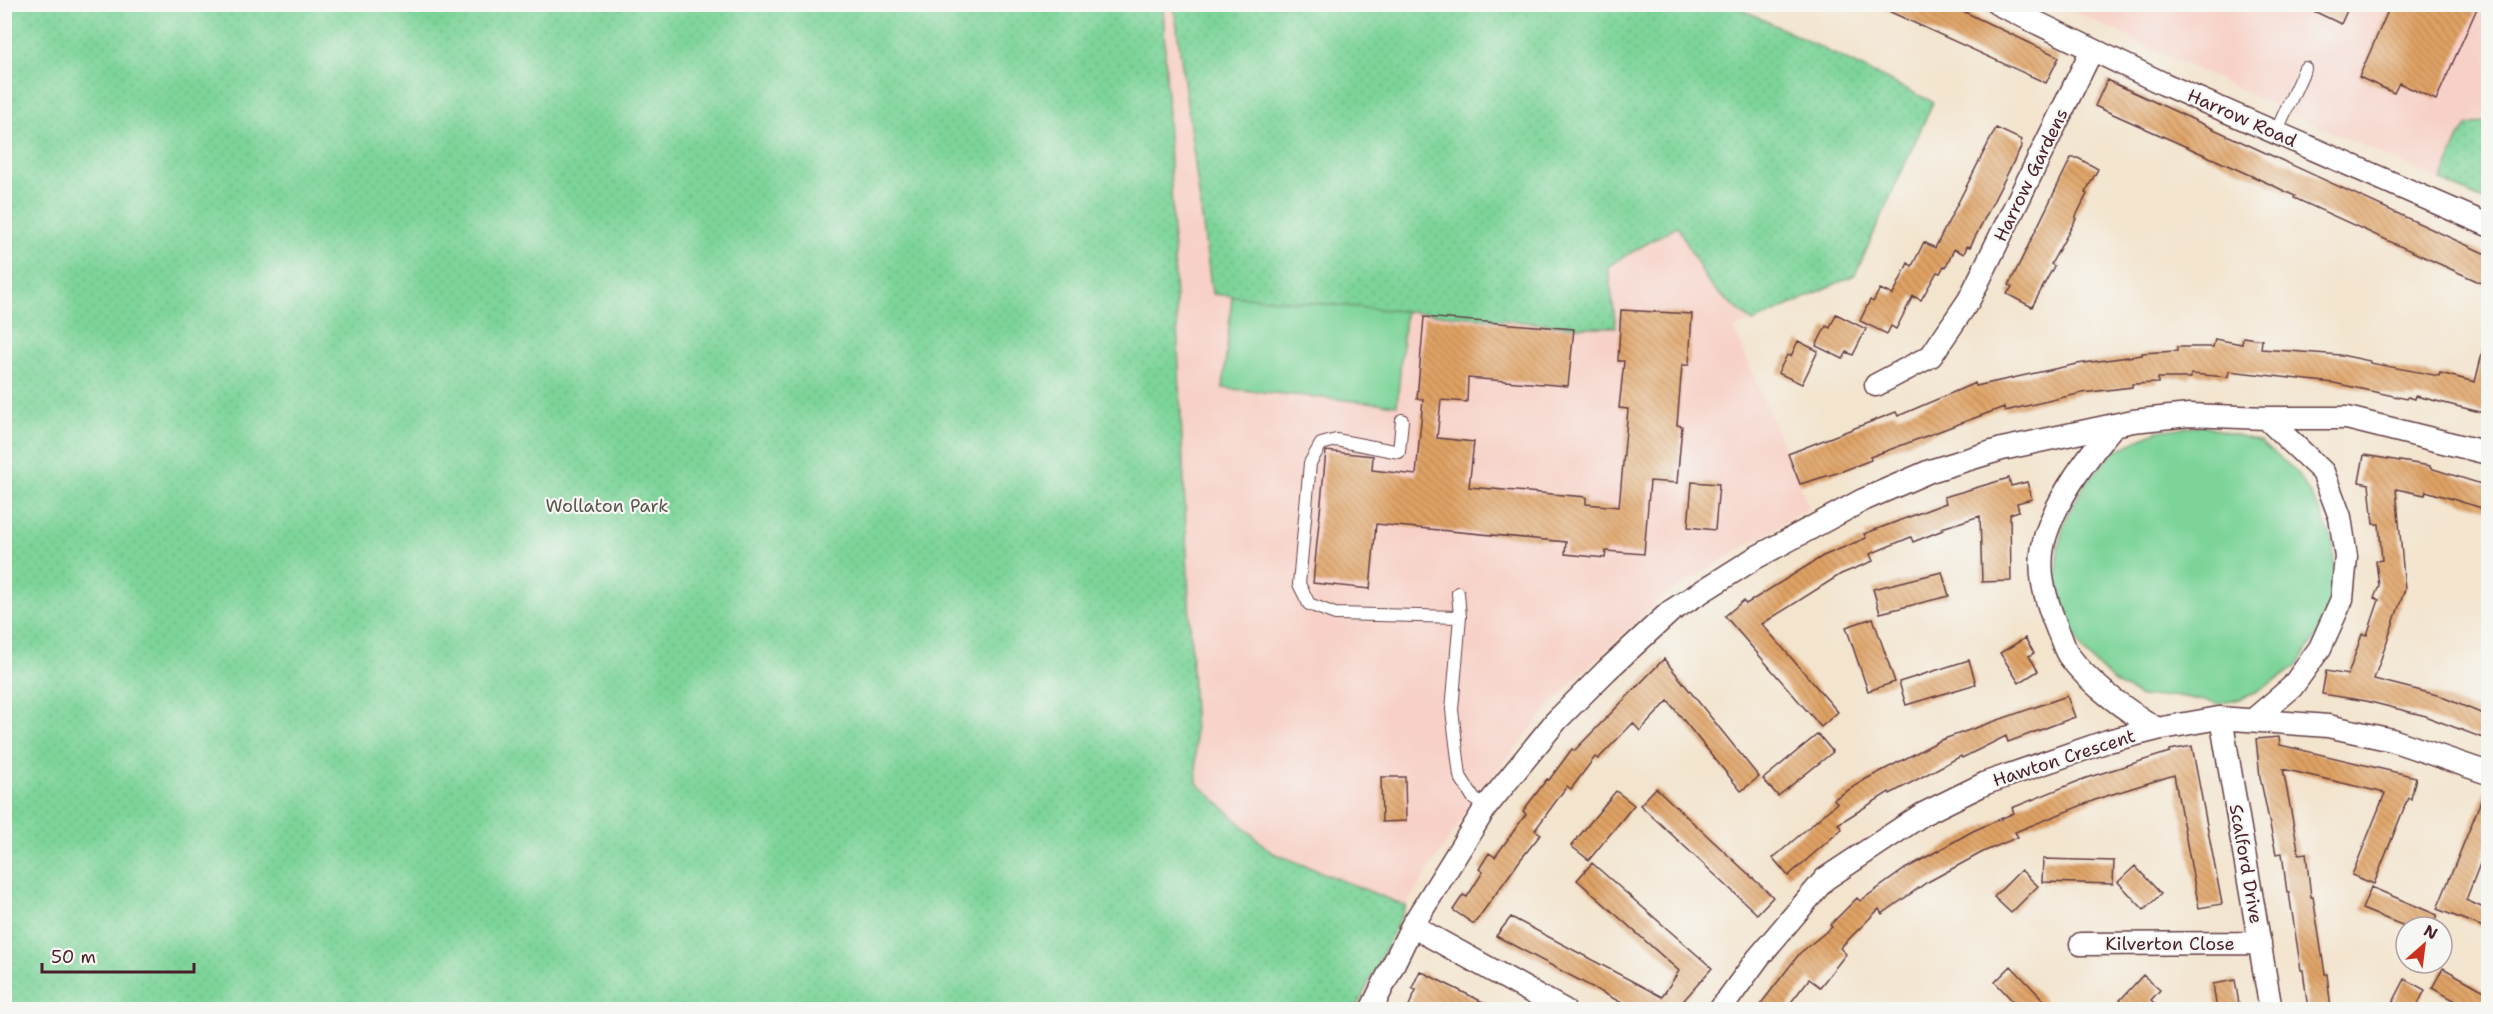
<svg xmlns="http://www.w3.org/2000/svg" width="2493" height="1014" viewBox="0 0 2493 1014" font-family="'Shantell Sans',sans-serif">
<defs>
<pattern id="park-dots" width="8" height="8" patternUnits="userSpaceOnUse" patternTransform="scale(1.5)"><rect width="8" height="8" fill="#7cd499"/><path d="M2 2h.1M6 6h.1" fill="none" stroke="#6db684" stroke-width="1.8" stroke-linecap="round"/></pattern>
<pattern id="building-back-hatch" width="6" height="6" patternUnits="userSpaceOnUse" patternTransform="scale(1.5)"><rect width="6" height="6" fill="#e0a365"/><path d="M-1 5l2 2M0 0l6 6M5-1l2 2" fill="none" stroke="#b88453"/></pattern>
</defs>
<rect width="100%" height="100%" fill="#f6f6f2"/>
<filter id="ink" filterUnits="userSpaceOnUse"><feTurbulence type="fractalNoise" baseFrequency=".0167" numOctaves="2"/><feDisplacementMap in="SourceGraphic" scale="12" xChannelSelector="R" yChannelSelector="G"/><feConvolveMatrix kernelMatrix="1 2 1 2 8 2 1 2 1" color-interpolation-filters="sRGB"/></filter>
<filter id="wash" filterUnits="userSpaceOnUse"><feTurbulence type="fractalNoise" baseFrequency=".008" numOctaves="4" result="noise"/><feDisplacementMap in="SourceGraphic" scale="24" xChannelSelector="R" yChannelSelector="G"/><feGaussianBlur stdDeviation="1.35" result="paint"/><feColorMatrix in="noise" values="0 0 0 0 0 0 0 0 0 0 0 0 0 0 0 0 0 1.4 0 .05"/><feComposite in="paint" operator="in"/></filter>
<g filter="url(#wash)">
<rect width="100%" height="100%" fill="#f3e4ce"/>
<path fill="#f7d1c7" d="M1163,5H1733L1933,102L1855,275L1734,329L1809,508L1667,594L1597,658L1552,704L1474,799L1406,906L1271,852L1197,783Z
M2061,5H2488V202L2285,111Z"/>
<path fill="#7cd499" stroke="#637a62" stroke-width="1.5" d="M1233,287L1406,304L1397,405L1223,388Z
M2203,425L2260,442L2296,471L2320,511L2333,543L2334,575L2331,601L2321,629L2296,667L2257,692L2240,699L2219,704L2179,696L2141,697L2113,681L2085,653L2066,620L2057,578L2058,550L2064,523L2084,485L2115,451L2157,431Z"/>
<path fill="url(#park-dots)" stroke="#637a62" stroke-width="1.5" d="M5,4L1163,5L1197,783L1271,852L1406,906L1356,1009H5Z
M1174,5H1733L1933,102L1855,275L1753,322L1710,286L1677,226L1608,266L1616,327H1578L1212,294Z
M2488,120V202L2441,181L2460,135L2467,126Z"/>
<g id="blocks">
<path fill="url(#building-back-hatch)" d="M1873,4H1948L2059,57L2046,83Z
M2299,4H2350L2341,24Z
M2391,4H2479L2436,100L2399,83L2394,93L2359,77Z
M2107,80L2488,255V286L2294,198L2295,196L2272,185L2095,106Z
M1996,128L2022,140L2020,144L2022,145L1970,247L1967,246L1964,254L1954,249L1946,267L1944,266L1940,273L1937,272L1921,300L1913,296L1896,329L1891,326L1887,334L1860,321L1870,300L1873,302L1880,289L1893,295L1908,263L1912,266L1924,242L1935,248Z
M2071,158H2078L2098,169L2085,193L2087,194L2075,218L2076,219L2051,264L2054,266L2032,307L2007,294L2012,287L2009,285Z
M1621,310L1692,314L1689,365H1682L1677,425L1682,426L1677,483L1650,481L1644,554L1606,551L1605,558L1565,554L1566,542L1376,524L1370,589L1313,583L1326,451L1373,456L1372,470L1416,475L1423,399H1417L1424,317L1574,329L1568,386L1468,378L1467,402L1441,400L1437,438L1474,442L1469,487L1586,497V504L1619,507L1628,409L1619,408L1624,361H1618Z
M1836,314L1866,329L1853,355L1847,352L1843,359L1816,346L1826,326L1830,328Z
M2243,337L2262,340L2261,349L2341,355L2370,361V363L2439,376L2440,373L2475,382L2483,350H2488V414L2416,396L2415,399L2408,397L2407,399L2334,383L2229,371L2228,377L2191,374V378H2158V383L2132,384V387L2082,393L2005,411L2004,407L1870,457L1871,460L1840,472L1800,484L1788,454L1896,412L1898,416L1975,383L1976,386L2077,364L2142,355V353L2177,351V347H2213L2215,339L2242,344Z
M1798,341L1818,351L1802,384L1778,373L1787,355L1791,356Z
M2364,455L2430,466V468L2488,486V510L2426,491L2425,495L2396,489L2405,589L2374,679L2437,695L2488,716V740L2422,715L2366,701L2322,694L2326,671L2348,675L2362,634L2367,635L2379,600L2374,598L2379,586L2376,561L2382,560L2379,524H2373L2369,484L2359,482Z
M2009,478L2011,486L2027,482L2032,499L2017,503L2019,511L2010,514L2011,581L1982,582L1980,516L1942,528L1943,530L1913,542L1911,537L1870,554L1873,561L1841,574L1762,624L1838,712L1821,727L1725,616L1743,601L1746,604L1823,556L1866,538L1864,534L1946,503L1944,497Z
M1692,482L1719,484L1715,530L1688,527Z
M1942,572L1949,596L1880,613L1873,589Z
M1873,618L1895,682L1868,691L1846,627Z
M2025,638L2034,653L2029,656L2038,671L2019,683L2000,653Z
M1664,659L1759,777L1741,791L1668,701L1640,731L1633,723L1598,759L1595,757L1571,789L1567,786L1535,830L1541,834L1521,859L1474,924L1453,910L1463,895L1467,897L1483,872L1479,869L1489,853L1495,857L1526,814L1523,811L1547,779L1549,780L1572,749L1574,751Z
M1969,660L1976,684L1906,705L1899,682Z
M2067,696L2075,717L2008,742L2006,736L1962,758L1961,756L1890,794L1889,792L1838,824L1842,829L1788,876L1773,858L1837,803L1834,799L1866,779L1941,740Z
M1818,734L1833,752L1778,796L1763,779Z
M2279,737L2280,745L2416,777L2411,799L2408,798L2374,884L2352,875L2385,793L2283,769L2299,854L2306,853L2311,897H2313L2325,974H2327L2331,1010H2308L2303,970H2301L2289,893H2287L2282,853L2276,854L2260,777L2256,739Z
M2192,746L2222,904L2199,908L2174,775L2100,798L2015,832L2018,837L1983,852L1926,883L1882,914L1879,909L1840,948L1846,954L1820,987L1809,979L1785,1010H1756L1800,953L1832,927L1830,925L1857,898L1860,901L1905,869L1973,831L2014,813L2012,808L2086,778L2170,752V750Z
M1381,777H1405L1406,821L1382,822Z
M2487,786H2488V843L2466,900L2488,910L2483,927L2437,909Z
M1656,788L1773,897L1757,914L1640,805Z
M1616,791L1634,805L1589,860L1571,846Z
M2043,859L2114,861L2113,884L2042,882Z
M1592,863L1712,968L1684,1000L1699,1010H1635L1496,936L1511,917L1662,997L1679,971L1577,880Z
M2135,866L2161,894L2144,910L2118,882Z
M2021,870L2038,886L2011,913L1994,897Z
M2371,887L2437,915L2432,927H2407L2362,909Z
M2011,966L2053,1010H2021L1995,982Z
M2443,968L2488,993V1010H2472L2432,988Z
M1420,971L1499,1010H1407L1416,990L1412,988Z
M2143,975L2160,990L2151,1000L2162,1010H2111Z
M2405,979L2425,990L2415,1010H2389Z
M2235,980L2240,1010H2217L2213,984Z"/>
</g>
</g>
<g filter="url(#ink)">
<use href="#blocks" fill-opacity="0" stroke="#633d43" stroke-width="1.5"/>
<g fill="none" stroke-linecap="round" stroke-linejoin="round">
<g stroke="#633d43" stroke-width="14">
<path id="lane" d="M2276,132L2305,68
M1402,420L1399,452L1336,440L1321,444L1310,463L1299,584L1309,604L1335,614L1460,617
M1458,593L1460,617L1452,710L1460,776L1474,799L1486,807"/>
</g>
<g stroke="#633d43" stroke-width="25">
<path id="street" d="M1998,4L2164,84L2488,225
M1876,385L1931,356L1969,300L2092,50
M2114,425C2087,458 2060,493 2046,534C2035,569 2045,598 2058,631C2062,639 2064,649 2069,656C2091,686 2126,710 2157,729
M2221,718L2271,1010
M2253,720L2292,687L2320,648L2342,599L2346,557L2340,517L2323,472L2266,418
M1412,926L1564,1010
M2081,944L2260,943
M1371,1010L1412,926L1486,807L1556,721L1607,670L1671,611L1755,558L1863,500L1930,471L2002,449L2133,421L2189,415L2266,418H2347L2488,453
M1720,1010L1758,958L1825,879L1923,814L1986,783L2108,741L2157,729L2219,718L2328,726L2392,740L2488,773"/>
</g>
<use href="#lane" stroke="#fff" stroke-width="12"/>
<use href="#street" stroke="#fff" stroke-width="22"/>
</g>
</g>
<g text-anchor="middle" stroke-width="4.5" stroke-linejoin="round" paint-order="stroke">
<g font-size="18" fill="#4a1f2b" stroke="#f6f6f2">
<text transform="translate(2242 118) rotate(24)" y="6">Harrow Road</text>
<text transform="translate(2031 175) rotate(-64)" y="6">Harrow Gardens</text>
<text transform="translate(2064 758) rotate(-18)" y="6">Hawton Crescent</text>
<text transform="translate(2246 864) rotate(80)" y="6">Scalford Drive</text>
<text x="2170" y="950">Kilverton Close</text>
</g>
<g font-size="18" fill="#59554c" stroke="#f6f6f2">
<text x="607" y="512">Wollaton Park</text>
</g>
</g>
<rect width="2493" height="1014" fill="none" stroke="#f6f6f2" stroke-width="24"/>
<g transform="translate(2424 945) rotate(28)"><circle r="28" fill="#f6f6f2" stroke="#b1a0a2" stroke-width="1.5"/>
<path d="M0-4.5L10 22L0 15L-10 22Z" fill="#c8321e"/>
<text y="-9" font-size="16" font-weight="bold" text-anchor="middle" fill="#4a1f2b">N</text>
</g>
<path d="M42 963v9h152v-9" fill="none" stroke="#4a1f2b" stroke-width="3"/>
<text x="51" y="963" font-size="18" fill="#4a1f2b" stroke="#f6f6f2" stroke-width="4.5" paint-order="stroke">50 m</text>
</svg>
